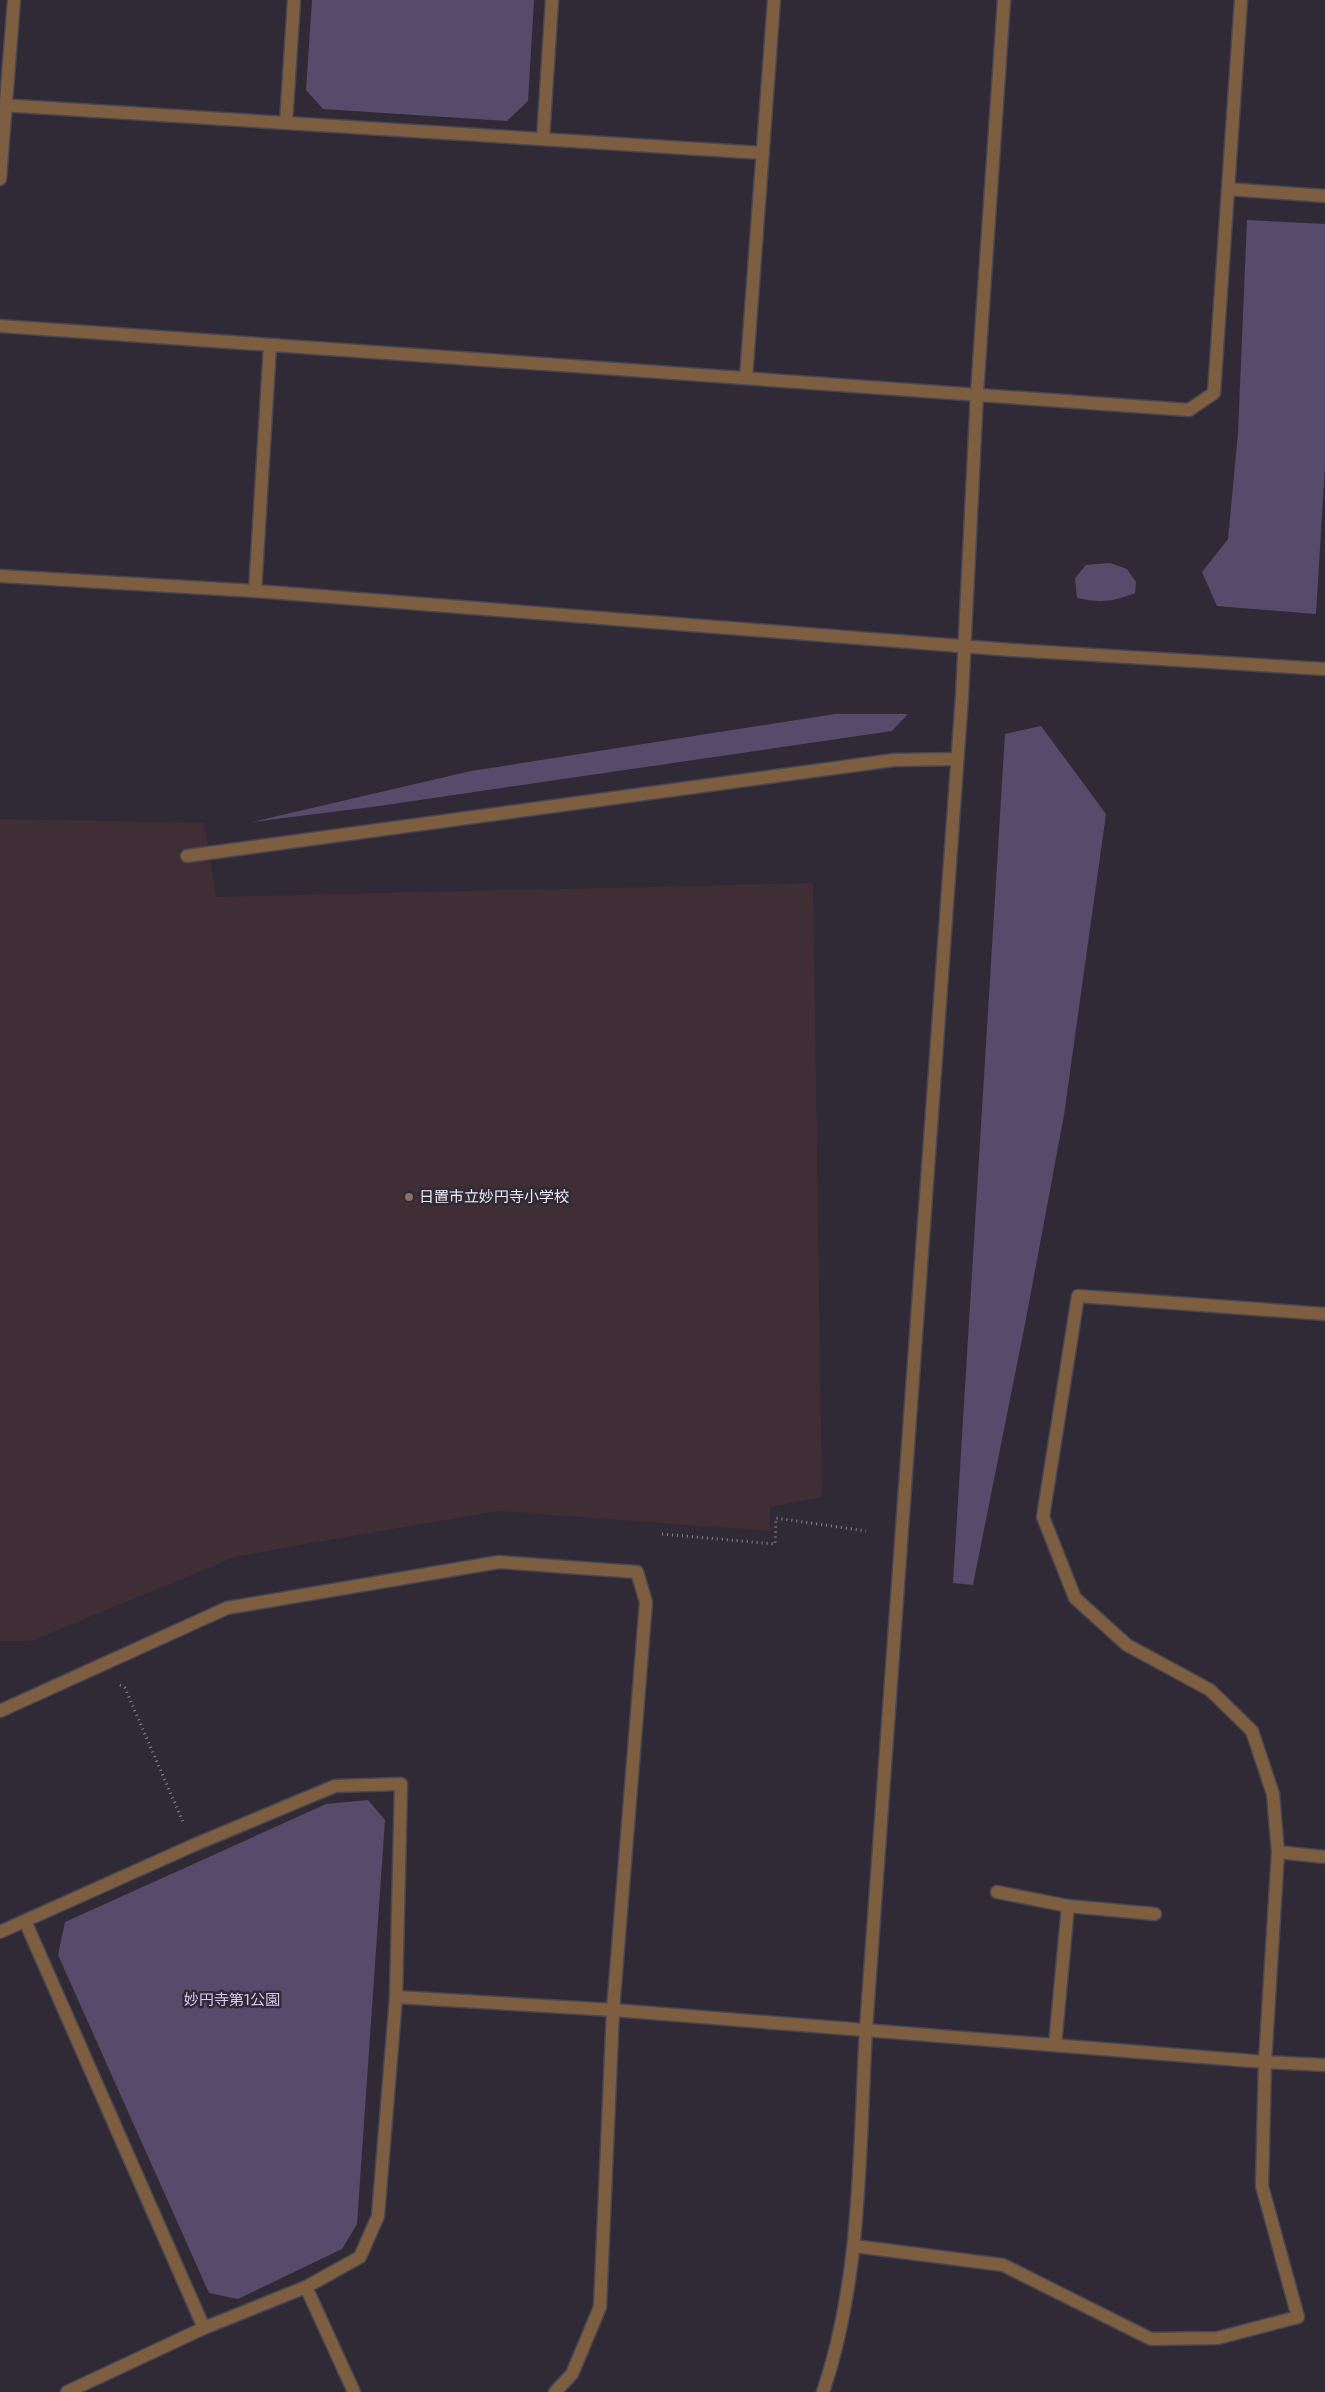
<svg xmlns="http://www.w3.org/2000/svg" width="1325" height="2392" viewBox="0 0 1325 2392" font-family="'Exo 2','Noto Sans JP',sans-serif">
<rect width="100%" height="100%" fill="#2f2a36"/>
<path fill="#402e37" d="M0,819L204,823L216,897L813,883L822,1497L770,1507V1531L498,1511L322,1541L235,1557L31,1641H0Z"/>
<path fill="#574b6b" d="M312,0H534L528,101L507,121L323,109L306,90Z
M1247,220L1325,224V466L1316,614L1217,606L1202,572L1228,539L1238,433Z
M1110,563L1127,569L1136,582L1135,593C1112,602 1101,603 1077,598L1075,578L1086,565Z
M835,714H908L892,731L372,807L252,822L471,771Z
M1041,726L1106,814L1064,1115L1025,1324L973,1585L953,1583L1005,734Z
M368,1800L385,1820L357,2224L342,2249L238,2299L209,2293L58,1955L65,1922L326,1804Z"/>
<g fill="none" stroke-linecap="round" stroke-linejoin="round">
<g stroke="#4a4551" stroke-width="15">
<path id="minor" d="M0,105L763,153
M286,123L294,0
M543,139L552,0
M0,179L14,0
M1228,189L1325,196
M0,326C396,356 793,379 1189,410L1214,393L1241,0
M746,378L774,0
M255,591L270,346
M187,856L894,760L957,759
M1325,1314L1078,1296L1043,1517L1075,1598L1127,1645L1210,1690L1252,1731L1273,1794L1278,1852L1325,1857
M0,1711L227,1608L499,1562L637,1572L646,1602L613,2010L600,2307L572,2374L555,2392
M997,1892L1068,1906
M25,1921L204,2328
M0,1932L194,1845L335,1786L401,1784L396,1997L378,2216L360,2257L306,2287L204,2328L67,2392
M396,1997L613,2010L1265,2062L1325,2065
M1055,2045L1068,1906L1155,1914
M854,2246L1003,2265L1151,2339L1218,2338L1298,2317L1262,2186L1265,2062L1278,1852
M306,2287L354,2392"/>
</g>
<g stroke="#4a4551" stroke-width="15">
<path id="tertiary" d="M0,576L255,591L1012,650L1325,669
M823,2392C862,2277 859,2150 866,2029L962,696L977,393L1004,0"/>
</g>
<path stroke="#89848f" stroke-width="3" stroke-dasharray="1 4" stroke-linecap="butt" d="M662,1534L775,1544L776,1518L866,1531
M120,1685L125,1688L183,1822"/>
<use href="#minor" stroke="#7d5e40" stroke-width="12"/>
<use href="#tertiary" stroke="#7d5e40" stroke-width="12"/>
</g>
<circle fill="#8d6e63" stroke="#2f2a36" stroke-width="2" cx="409" cy="1197" r="5"/>
<g text-anchor="middle" stroke-width="5" stroke-linejoin="round" paint-order="stroke">
<g font-size="15" fill="#f0edf5" stroke="#2f2a36" text-anchor="start">
<text x="419" y="1202">日置市立妙円寺小学校</text>
</g>
<g font-size="15" fill="#dacaf6" stroke="#2f2a36">
<text x="232" y="2005">妙円寺第1公園</text>
</g>
</g>
</svg>
